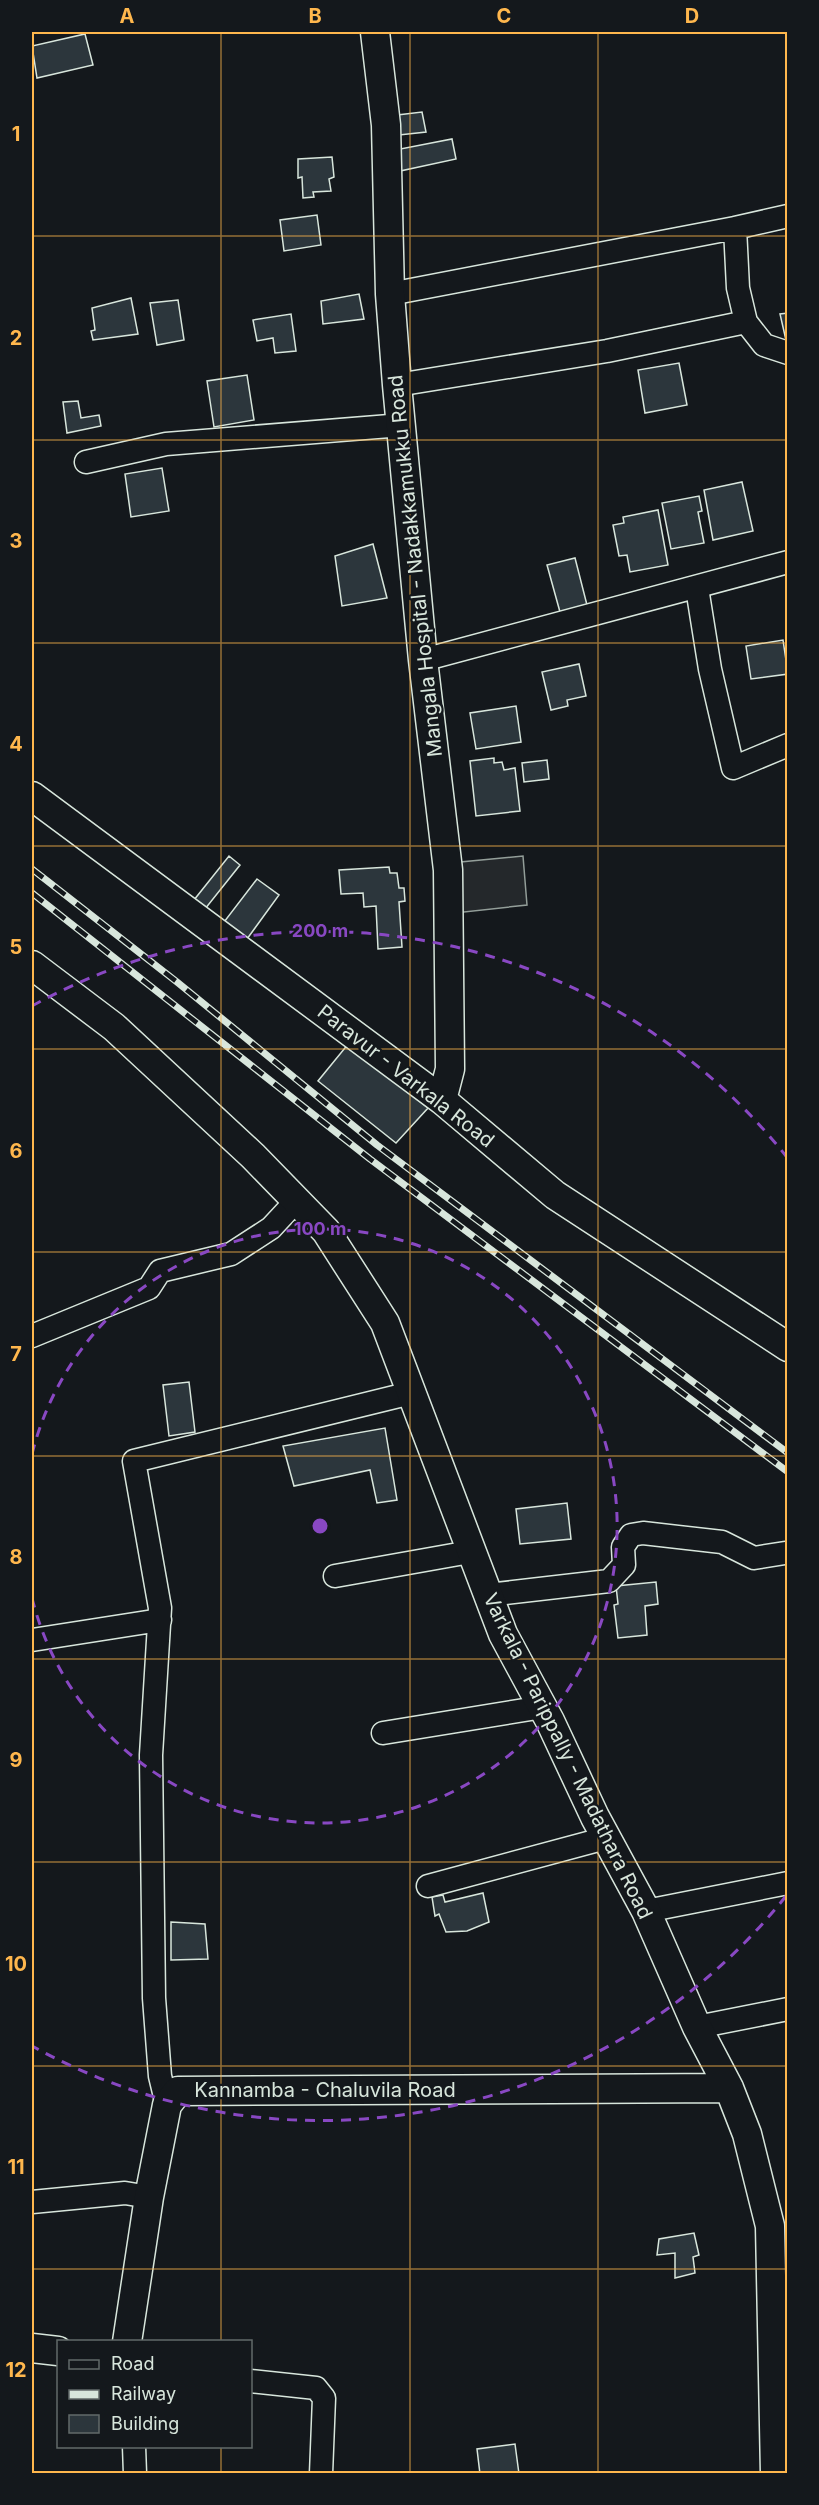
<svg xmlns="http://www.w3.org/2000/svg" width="819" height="2505" viewBox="0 0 819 2505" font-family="Inter,sans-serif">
<rect width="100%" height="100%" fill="#14181c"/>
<path fill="#24282b" stroke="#939e99" stroke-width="1.5" d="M523,856L527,905L455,913L450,863Z"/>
<path fill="#2c363c" stroke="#d8e6dc" stroke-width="1.5" d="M85,34L93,65L37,78L32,46Z
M422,112L426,132L390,136L389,116Z
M452,139L456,159L400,171L395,150Z
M332,157L334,177L329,179L331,191L313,192L314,197L303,198L302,177L298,178V159Z
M317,215L321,245L284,251L280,220Z
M359,294L364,319L323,324L321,301Z
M131,298L138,334L93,340L91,331L95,330L92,308Z
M178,300L184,340L157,345L150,303Z
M788,313V349L780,314Z
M291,314L296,351L275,353L273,338L257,341L253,320Z
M679,363L687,405L645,413L638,370Z
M247,375L254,420L214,427L207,381Z
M78,401L81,418L99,415L101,426L67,433L63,402Z
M162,468L169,511L131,517L125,474Z
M742,482L753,531L713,540L704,490Z
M699,496L702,511L698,512L704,543L671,549L662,503Z
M658,510L668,565L630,572L627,555L619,556L613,525L624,523L623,517Z
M373,544L387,598L342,606L335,556Z
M575,558L587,605L560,612L547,565Z
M783,640L788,674L751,679L746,646Z
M579,664L586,696L567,700L568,706L551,710L542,672Z
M516,706L521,742L476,749L470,713Z
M494,758V763L502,762L504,770L515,768L520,811L476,816L470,761Z
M547,760L549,779L524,782L522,763Z
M229,856L240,865L205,909L194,900Z
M389,867L390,873H397L399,888H404L405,901L399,902L402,947L378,949L376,906L364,907L363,893L341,894L339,870Z
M257,879L279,895L247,939L224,922Z
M349,1043L428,1108L396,1143L318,1081Z
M189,1382L195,1432L169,1436L163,1385Z
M385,1428L397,1500L377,1503L370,1470L294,1486L283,1446Z
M567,1503L571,1539L520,1544L516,1509Z
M656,1582L658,1604L645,1606L647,1635L618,1638L614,1605L618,1604L616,1586Z
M483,1893L489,1922L467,1931L446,1932L439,1914L435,1916L432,1897L443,1895L445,1902Z
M171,1922L205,1924L208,1959L171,1960Z
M694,2233L699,2255L693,2257L695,2273L675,2278V2253L657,2255L659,2239Z
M515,2444L519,2474H480L477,2449Z"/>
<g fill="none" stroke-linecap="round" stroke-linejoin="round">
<g stroke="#d8e6dc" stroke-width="25">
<path id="minor" d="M390,294L735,228
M746,322L764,345L788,353
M397,385L607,351L746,322L738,288L735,228L788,216
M86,462L166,444L402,425
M697,588L710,669L733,768L788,745
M423,660L788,562
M32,1336L149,1288L160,1271L231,1254L271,1228L297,1200
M335,1576L470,1552
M488,1595L609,1581L624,1565L623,1547L631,1535L643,1533L722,1542L754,1558L785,1553
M32,1640L160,1620
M383,1733L543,1707
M428,1886L606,1838
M646,1911L788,1883
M697,2027L788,2009
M167,2105L160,2076L154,1998L151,1755L160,1608L134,1461L411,1393
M32,2202L125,2193L149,2197
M250,2381L316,2388L324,2398L321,2474
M134,2446L135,2474"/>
</g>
<g stroke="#d8e6dc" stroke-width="31">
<path id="major" d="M375,32L386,125L390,294L397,385L423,660L448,870L450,1069L442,1100
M32,796L442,1100L555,1195L788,1347
M32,965L114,1027L253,1156L326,1231L385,1323L503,1634L550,1721L595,1817L646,1911L697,2027L729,2088L747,2134L770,2226L775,2474
M127,2342L149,2197L167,2105L178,2091L729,2088
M32,2348L58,2351"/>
</g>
<use href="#minor" stroke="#14181c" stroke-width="22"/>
<use href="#major" stroke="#14181c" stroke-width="28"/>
<g stroke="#d8e6dc" stroke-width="7">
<path id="rail" d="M32,869L177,982L377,1145L788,1453
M32,893L370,1159L788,1472"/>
</g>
<use href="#rail" stroke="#14181c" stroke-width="4.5" stroke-dasharray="14" stroke-linecap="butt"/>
</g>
<path fill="none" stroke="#ffb74d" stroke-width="1.5" stroke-opacity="0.55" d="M221,32V2342M410,32V2474M598,32V2474M32,236H788M32,440H788M32,643H788M32,846H788M32,1049H788M32,1252H788M32,1456H788M32,1659H788M32,1862H788M32,2066H788M32,2269H788M221,2446V2474"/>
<g fill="none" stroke="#8948c3" stroke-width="3" stroke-dasharray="10 8">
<path d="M32 1454A297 297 0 1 1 32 1598"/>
<path d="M786 1896A595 595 0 0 1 32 2046M32 1006A595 595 0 0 1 786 1156"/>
</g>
<g text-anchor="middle" stroke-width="4.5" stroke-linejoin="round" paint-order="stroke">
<g font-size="20" fill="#d8e6dc" stroke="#14181c">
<text transform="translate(415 566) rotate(-96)" y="7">Mangala Hospital - Nadakkamukku Road</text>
<text transform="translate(406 1076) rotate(38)" y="7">Paravur - Varkala Road</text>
<text transform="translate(568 1756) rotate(64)" y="7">Varkala - Parippally - Madathara Road</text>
<text x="325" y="2097">Kannamba - Chaluvila Road</text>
</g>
</g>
<circle cx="320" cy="1526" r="9" fill="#8948c3" stroke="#14181c" stroke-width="3"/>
<g font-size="18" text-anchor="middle" font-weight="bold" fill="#8948c3" stroke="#14181c" stroke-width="4.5" stroke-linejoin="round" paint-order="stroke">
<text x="320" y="937">200 m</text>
<text x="320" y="1235">100 m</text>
</g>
<rect width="819" height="2505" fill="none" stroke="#14181c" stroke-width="66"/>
<rect x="57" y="2340" width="195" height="108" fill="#14181c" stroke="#626a69" stroke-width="1.5"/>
<rect x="69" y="2360" width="30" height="9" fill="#14181c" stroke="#626a69" stroke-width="1.5"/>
<text x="111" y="2370" font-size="18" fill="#d8e6dc">Road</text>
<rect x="69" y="2390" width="30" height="9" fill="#d8e6dc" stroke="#626a69" stroke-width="1.5"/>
<text x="111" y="2400" font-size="18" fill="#d8e6dc">Railway</text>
<rect x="69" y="2415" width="30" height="18" fill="#2c363c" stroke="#626a69" stroke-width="1.5"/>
<text x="111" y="2430" font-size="18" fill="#d8e6dc">Building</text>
<rect x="33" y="33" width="753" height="2439" fill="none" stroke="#ffb74d" stroke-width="2"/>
<g font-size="20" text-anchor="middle" font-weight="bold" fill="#ffb74d">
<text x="127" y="23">A</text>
<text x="315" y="23">B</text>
<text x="504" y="23">C</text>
<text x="692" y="23">D</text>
<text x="16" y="141">1</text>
<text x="16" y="345">2</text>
<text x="16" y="548">3</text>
<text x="16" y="751">4</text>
<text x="16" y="954">5</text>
<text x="16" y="1158">6</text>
<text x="16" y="1361">7</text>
<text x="16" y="1564">8</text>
<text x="16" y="1767">9</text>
<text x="16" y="1971">10</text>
<text x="16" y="2174">11</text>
<text x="16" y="2377">12</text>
</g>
</svg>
